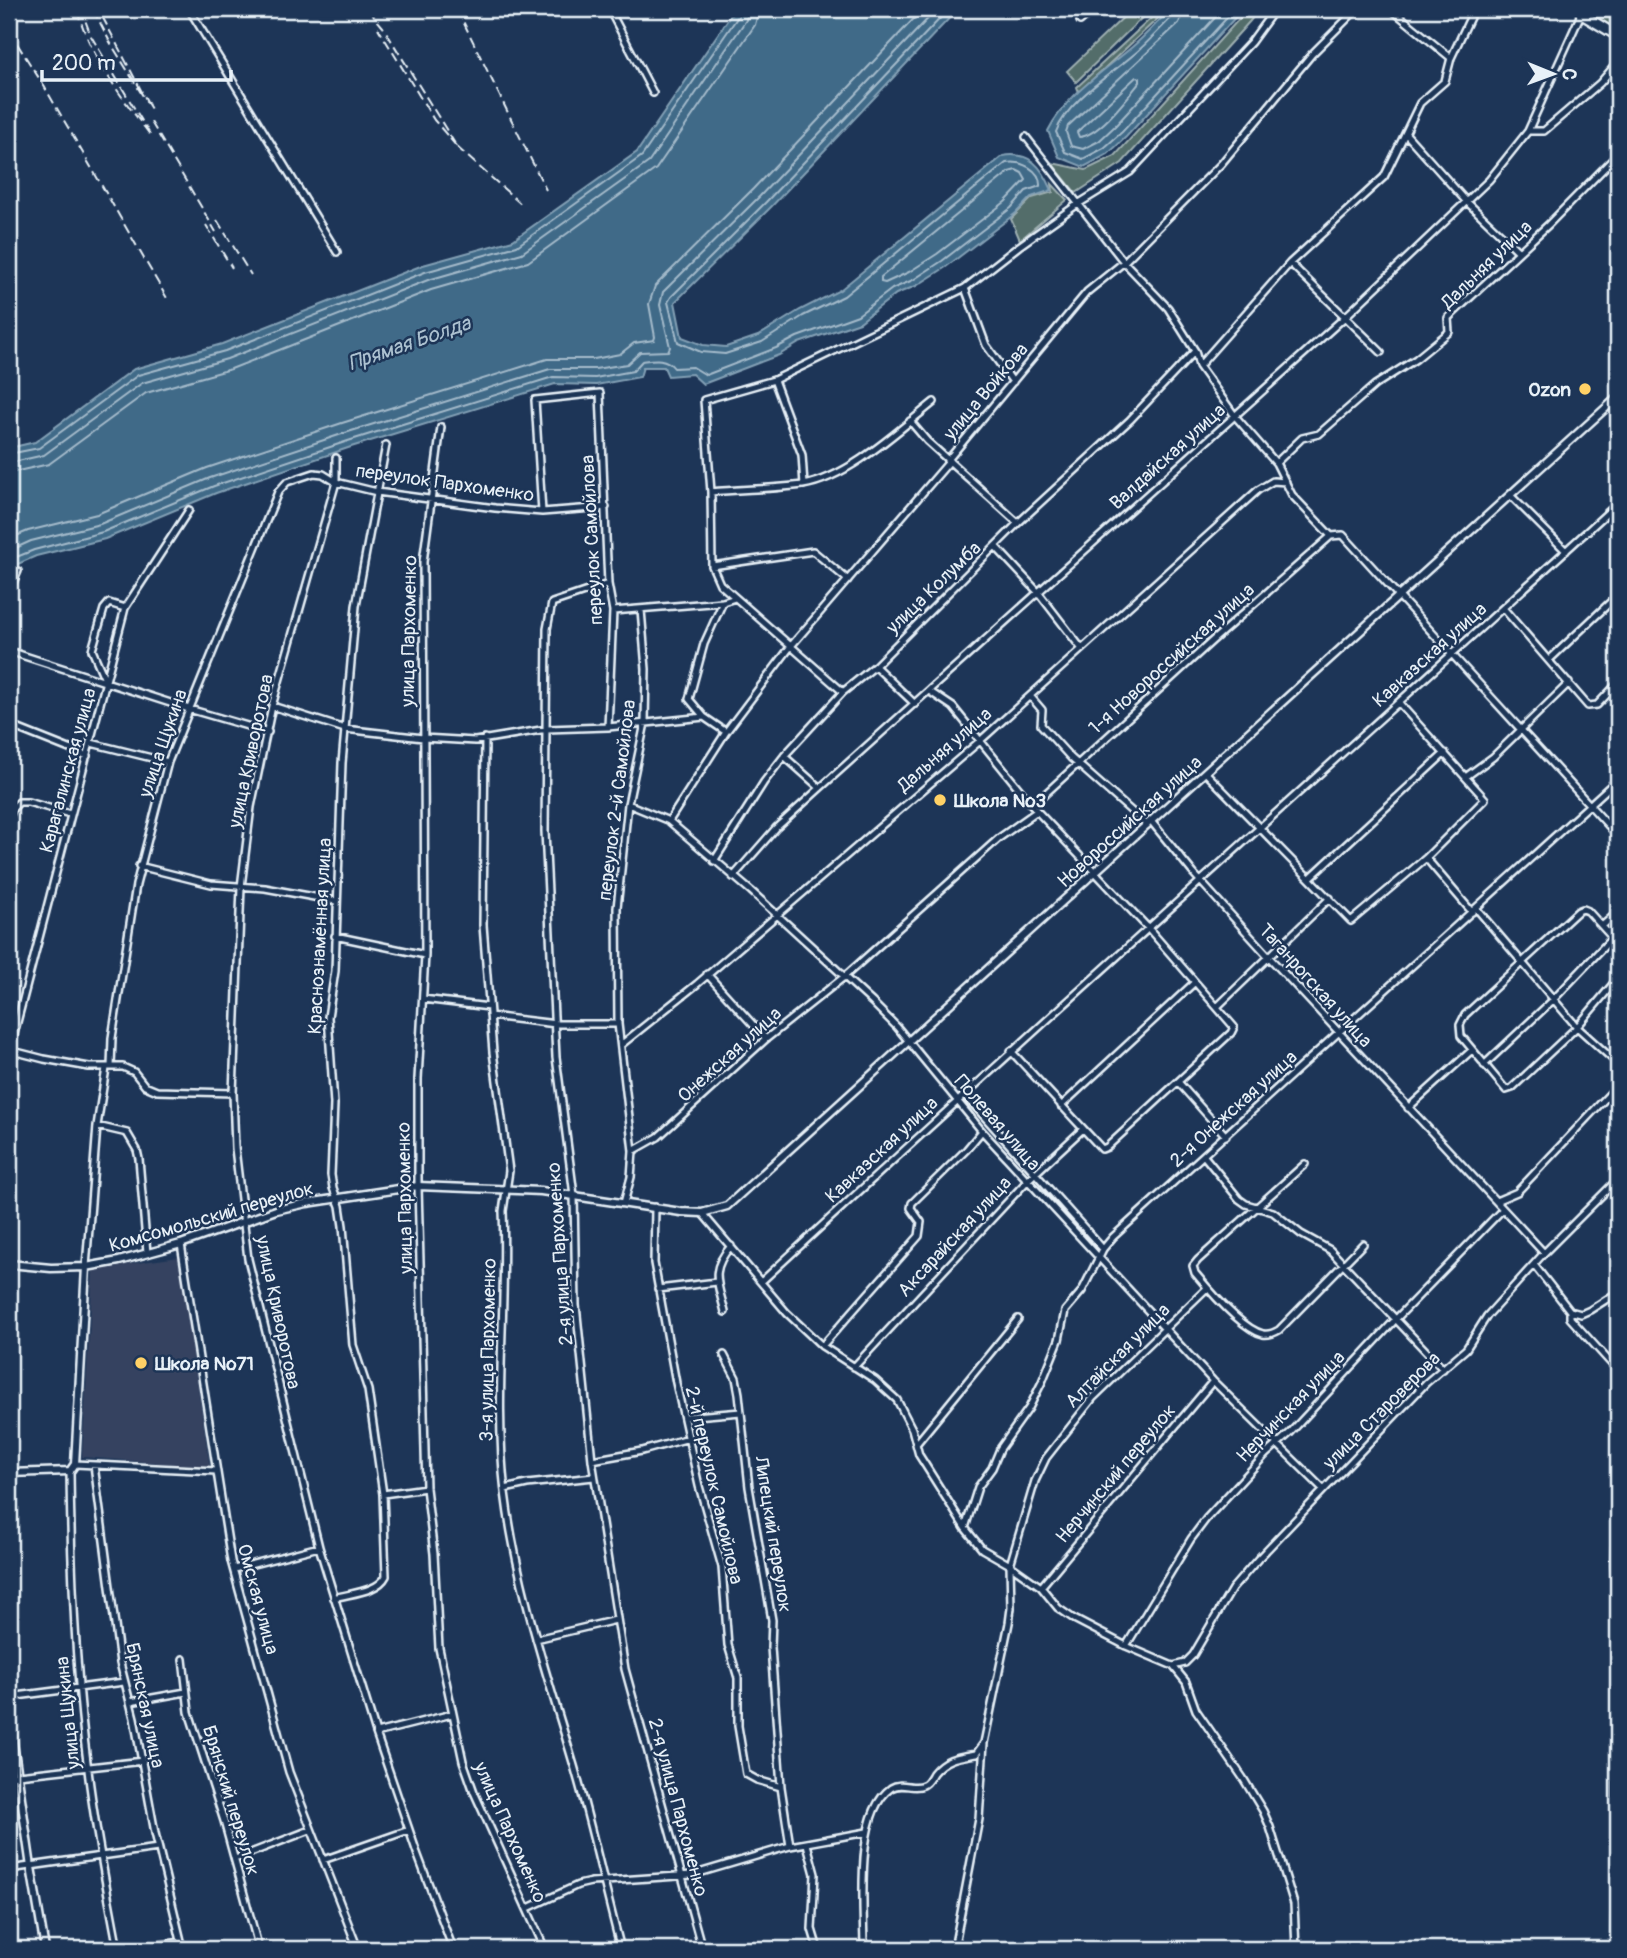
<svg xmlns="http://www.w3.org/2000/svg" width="1627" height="1958" viewBox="0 0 1627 1958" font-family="Pangolin,sans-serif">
<rect width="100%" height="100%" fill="#1d3557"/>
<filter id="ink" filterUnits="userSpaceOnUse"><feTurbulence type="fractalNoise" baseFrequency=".0143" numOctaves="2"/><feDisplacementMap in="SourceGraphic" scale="14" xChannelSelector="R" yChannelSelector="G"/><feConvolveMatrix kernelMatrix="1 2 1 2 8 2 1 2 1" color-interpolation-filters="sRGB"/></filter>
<g filter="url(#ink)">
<path fill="#344361" d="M179,1257L210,1467L82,1457L93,1269Z"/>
<path fill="#536d6a" stroke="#9eafb1" stroke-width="2" d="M1132,9H1151L1076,82L1067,71Z
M1161,9H1168L1079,92L1077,87Z
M1248,9H1259L1250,21L1122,163L1076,193L1052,163L1086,170L1115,156Z
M1595,9C1606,10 1616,22 1618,32L1593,14Z
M1052,184L1067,200L1020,240L1011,219L1032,198L1053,192Z"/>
<path fill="#406a88" stroke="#83a0b5" stroke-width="2" d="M735,9H958L771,207L675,302L682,337L703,345L726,347L758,336L800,310L840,290L1003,156C1030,151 1042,167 1052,190L1031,197L1016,213L946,267L916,286L896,294L860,322L799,343L779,355L703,384L692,374L668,376L664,367H643L640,377L596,385L555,384L351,447L216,493L105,539L36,556L9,568V448L35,442L134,369L222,344L423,265L513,240L637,152Z
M1171,9H1243L1126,137L1108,154L1084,167L1059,157L1048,131C1066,95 1103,72 1132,47C1146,35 1158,21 1171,9Z"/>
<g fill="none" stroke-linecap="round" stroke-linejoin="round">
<path stroke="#a5bbcb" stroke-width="2" d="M1175,9L1173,16C1161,28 1150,40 1138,51C1113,73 1067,101 1056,132L1065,152L1083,159L1104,148L1122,132L1235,9
M1184,9L1179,23L1068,126L1066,132L1071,146L1083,149L1099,141L1115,126L1223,9
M1136,77L1140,78V82C1127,98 1099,136 1079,137L1077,132Z
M1016,170L1022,173L1026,180L1005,202L937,254L909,272L885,283L881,282V277L1009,172Z
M9,454L39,448L138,375L225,351L425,272L517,246L642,156L739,15L740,9
M9,463L44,455L142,383L227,359L428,280L522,253L649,162L746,20L749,9
M9,473L49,464L146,393L231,369L431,290L528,262L656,169L755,25L759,9
M9,539L28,531L97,514L207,468L342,423L547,359H594L620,354L634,343L654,340L655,337L649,304L655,286L753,189L923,9
M9,551L31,541L100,524L210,478L345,433L550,369H595L627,364L640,352L668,351L670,347L660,305L663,292L760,196L937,9
M9,560L34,550L103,532L214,486L348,441L553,377L595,378L633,371L642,361C655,359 666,357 674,368L693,367L706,375L776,348L797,337L858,315L892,289L913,280L942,261L1011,208L1026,191L1040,186C1041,170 1021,160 1006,163L844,296L803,316L762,342L725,354L701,352L678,342L668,302L671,297L766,202L949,9"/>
<g stroke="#e8f1f8" stroke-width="10">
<path id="minor" d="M189,9L337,252
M609,9L653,93
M1391,9L1451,58
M1080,21L1094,9
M1528,131L1581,14
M1406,134L1466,201L1519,252
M1026,137L1124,262L1168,308L1195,351L1199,366L1235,416L1276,463L1292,495L1331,536L1343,535L1618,836
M1290,263L1381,352
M965,288L986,345L1013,382
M1199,366L1290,263L1384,177L1420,103L1445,81L1451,58L1474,9
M774,380L802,455L804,485
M910,421L927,441L1018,523
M441,427L423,562L425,955L418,1079V1186L426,1488L434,1554L439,1648L463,1761L474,1792L545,1949
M336,458V482L272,706L251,807L241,887L233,1093L235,1148L248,1259L319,1547L376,1733L417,1853L453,1949
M1276,463L1302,438L1319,434L1375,385L1416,359L1449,332L1448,318L1548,225L1618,154
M711,492C741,489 773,489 803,485C848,478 899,430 934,402
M1511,496L1566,551
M542,512L535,400L600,393L608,584L613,611L608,727
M996,547L1038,592L1081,648
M712,566L813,551L848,580
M608,584L552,603L547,629L545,831L556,1057L574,1195L576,1305L592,1460L625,1669L702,1949
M9,592L18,571
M1503,608L1588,706L1597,705L1618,683
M613,611L723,602L735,598
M9,651L189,709L268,732
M1549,660L1618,595
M875,666L915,704
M106,682L92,650L104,609L109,603L125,608
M929,691L953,707L1037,811L1149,929L1234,1027L1231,1033L1107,1147L1102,1149L1011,1051
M843,692L720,584L712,566L711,492L704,400L774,380L965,288L1019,246L1078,204L1130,172L1251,42L1275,9
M1030,696L1042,710L1041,725L1071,758L1147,825
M272,706L345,729L423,738L475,741L547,729L608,727L704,717L726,732
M704,717L689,699L704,644L723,602
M9,725L87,756
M485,738L483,925L493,1052L509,1171L503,1211C507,1304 494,1399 505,1492C516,1583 546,1672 572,1759C591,1822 604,1886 621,1949
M91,743L168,762
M784,756L820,788
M1206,773L1351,921L1426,858L1485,799L1399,703
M1467,776L1493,757L1569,683
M628,804L669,821L751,891L872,1002L897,1027L982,1131L1165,1329L1213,1381L1323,1489
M1033,805L1212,641L1331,536
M9,818L13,808L19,802H28L70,814
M669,821L726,732L791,646L948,463L947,461L1087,292L1124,262L1221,164L1312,54L1357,9
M1151,821L1194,874L1269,957L1544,1253
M1426,858L1472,912
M714,861L764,782L784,756L843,692L875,666L1018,523L1130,420L1195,351
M139,866L211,884L265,888L336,901
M733,877L776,828L820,788L1345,317L1489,180L1528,131H1544L1600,83L1618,62
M1310,878L1445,753
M1476,908L1577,1027L1618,1064
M1602,926L1618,912
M335,936L425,955
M1618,944L1588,911L1583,909L1578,911L1465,1015L1460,1025L1461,1036L1506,1090L1512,1088L1577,1027L1618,978
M707,974L766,1039
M423,999L489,1007
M1218,1006L1330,898
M490,1016L556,1024H618
M622,1044L697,984L981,740L1258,490L1273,481L1286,482
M9,1050L44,1059L89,1067H123L134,1072L145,1086L157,1091L233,1093
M9,1053L125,608L189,510
M1484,1065L1553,1000L1612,938
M111,1067L112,1038L136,885L168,762L278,492L287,482L314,473L323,474L336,482L377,492L495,508L542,512L606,507
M1179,1083L1226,1136
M964,1094L1103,1249
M1061,1106L1195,982
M1408,1108L1472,1050
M97,1126L127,1133L137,1150L139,1159L147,1253
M633,1151L658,1137L766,1039L844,977L999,838L1037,811
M1204,1156L1239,1199L1246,1204L1273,1212L1301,1234L1330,1250L1443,1369
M1305,1164L1198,1260L1193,1266L1195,1273C1209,1290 1242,1329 1263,1334C1269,1335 1274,1333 1279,1330L1363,1244
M1496,1201L1517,1192L1618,1085
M624,1203L631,1177L633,1151L618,1024L617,908L628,804L645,723L646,669L641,610
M655,1207L654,1263L676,1383L699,1486L722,1567L728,1645L738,1678V1726L746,1774L757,1780L781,1787
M702,1213L787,1313L822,1346L875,1380L897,1400L912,1429L919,1455L965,1528L982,1549L1010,1565L1041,1587L1058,1608L1074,1619L1126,1646L1173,1666L1186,1682L1196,1710L1243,1778L1263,1811L1270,1827L1294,1904L1296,1949
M181,1244L231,1561L289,1772L358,1949
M1535,1266L1570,1311L1581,1314L1590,1310L1615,1294L1618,1289
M86,1267L97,1126L106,1068
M761,1282C1044,1019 1333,764 1618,503
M658,1289L717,1282
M1570,1311V1318L1618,1371
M725,1312C718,1283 709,1271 731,1246
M822,1346L919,1236L921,1222L911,1208L912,1203L966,1150L982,1131
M724,1355L736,1378L739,1394L749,1487L772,1620L771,1647L781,1787L790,1846
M854,1367L1028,1180L1082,1130
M684,1417L741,1412
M917,1443L1018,1319
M592,1460L642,1451L689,1438
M75,1464L216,1471
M94,1465L120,1663L134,1718L155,1833L183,1949
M70,1471C71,1571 75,1671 88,1770C95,1830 107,1890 118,1949
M1618,1485L1614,1564L1618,1632
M505,1489L527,1484L594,1477
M383,1494L426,1488
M965,1528L978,1487L992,1468L1000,1449L1029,1408L1042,1382L1059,1340L1065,1311L1082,1291L1103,1249L1113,1237L1618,779
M234,1569L319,1547
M1041,1587L1213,1381
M334,1598C351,1593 378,1592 386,1576L383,1494L368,1390L353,1345L343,1226L340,1206L333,1188L331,1175L334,1104L328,1017L335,971L342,763L356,606L386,445
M536,1639L616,1620
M1126,1646L1191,1539L1206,1519L1266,1454L1290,1433L1396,1319L1503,1209
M183,1659L189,1712L224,1821L259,1949
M1173,1666L1185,1663L1193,1655L1232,1589L1258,1559L1426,1383L1466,1349L1487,1316L1544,1253L1618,1179
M9,1697L124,1682
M130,1702L186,1692
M376,1733L452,1714
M9,1776L143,1761
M807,1844L815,1874L812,1929L818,1949
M235,1859L310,1830
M323,1860L409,1830
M9,1869L158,1848
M528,1908L578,1885L591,1882L692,1875L790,1846L867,1832
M132,1949L181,1942
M864,1949C864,1908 854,1814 891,1788C902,1781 913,1790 923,1785C928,1783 930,1778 933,1773C945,1758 958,1757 976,1754L984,1743
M954,1949L979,1819L984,1743L1009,1623L1011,1608L1010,1565L1035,1481L1046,1458L1093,1398L1207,1288
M1614,1949L1617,1837L1616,1685L1618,1642"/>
</g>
<g stroke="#e8f1f8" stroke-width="11">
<path id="tertiary" d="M9,1264L51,1268L86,1267L119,1261L181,1244L276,1210L307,1203L418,1186L541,1191L681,1212L702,1213L727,1206L1618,397
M9,1473L70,1471L75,1464L86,1267
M9,1715L31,1867L45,1949"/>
</g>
<g stroke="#e8f1f8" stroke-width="13">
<path id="primary" d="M1584,9L1581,14L1618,36"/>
</g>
<use href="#minor" stroke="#1d3557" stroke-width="5"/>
<use href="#tertiary" stroke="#1d3557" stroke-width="6"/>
<use href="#primary" stroke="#1d3557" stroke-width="8"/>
<path stroke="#e8f1f8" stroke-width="2" stroke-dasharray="10 5" stroke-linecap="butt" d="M77,9C90,57 121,96 151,136L91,36L81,9
M93,9L110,42L151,109L103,18
M368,9L383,27L457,147L434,120L378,28
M457,9L546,190
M9,31L44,86L168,300
M151,122L216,232
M457,147L522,205
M217,220L251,275
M206,225L232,268"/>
</g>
</g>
<g fill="#ffd166" stroke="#1d3557" stroke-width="2.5">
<circle cx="1585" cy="389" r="7"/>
<circle cx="940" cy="800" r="7"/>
<circle cx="141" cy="1363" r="7"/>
</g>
<g text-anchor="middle" stroke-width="5" stroke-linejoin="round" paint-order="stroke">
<g font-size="19" fill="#e8f1f8" stroke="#1d3557">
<text transform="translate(1486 264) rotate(-44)" y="7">Дальняя улица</text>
<text transform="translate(985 391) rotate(-50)" y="7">улица Войкова</text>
<text transform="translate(1167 456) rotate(-42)" y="7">Валдайская улица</text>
<text transform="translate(445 482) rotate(8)" y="7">переулок Пархоменко</text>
<text transform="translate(591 540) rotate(-93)" y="7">переулок Самойлова</text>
<text transform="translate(933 587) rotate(-44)" y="7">улица Колумба</text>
<text transform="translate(408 631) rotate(-89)" y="7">улица Пархоменко</text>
<text transform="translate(1429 654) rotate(-42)" y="7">Кавказская улица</text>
<text transform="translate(1171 658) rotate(-42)" y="7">1-я Новороссийская улица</text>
<text transform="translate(162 743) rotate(-71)" y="7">улица Щукина</text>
<text transform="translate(944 749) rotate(-41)" y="7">Дальняя улица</text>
<text transform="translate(250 751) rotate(-78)" y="7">улица Криворотова</text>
<text transform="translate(67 770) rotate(-75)" y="7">Карагалинская улица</text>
<text transform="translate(616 800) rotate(-83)" y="7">переулок 2-й Самойлова</text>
<text transform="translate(1129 821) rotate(-42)" y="7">Новороссийская улица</text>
<text transform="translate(319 936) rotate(-87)" y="7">Краснознамённая улица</text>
<text transform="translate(1316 985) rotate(48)" y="7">Таганрогская улица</text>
<text transform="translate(729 1054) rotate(-42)" y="7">Онежская улица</text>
<text transform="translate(1233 1108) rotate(-42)" y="7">2-я Онежская улица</text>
<text transform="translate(998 1122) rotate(49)" y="7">Полевая улица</text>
<text transform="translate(881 1149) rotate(-43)" y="7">Кавказская улица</text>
<text transform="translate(404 1198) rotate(-91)" y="7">улица Пархоменко</text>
<text transform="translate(211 1216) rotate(-16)" y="7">Комсомольский переулок</text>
<text transform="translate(954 1236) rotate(-47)" y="7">Аксарайская улица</text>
<text transform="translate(559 1254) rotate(-94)" y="7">2-я улица Пархоменко</text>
<text transform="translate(279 1312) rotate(78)" y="7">улица Криворотова</text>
<text transform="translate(487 1350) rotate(-89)" y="7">3-я улица Пархоменко</text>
<text transform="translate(1117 1355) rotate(-45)" y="7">Алтайская улица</text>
<text transform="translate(1290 1406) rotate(-46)" y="7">Нерчинская улица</text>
<text transform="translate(1381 1410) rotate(-45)" y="7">улица Староверова</text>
<text transform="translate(1115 1473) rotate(-50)" y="7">Нерчинский переулок</text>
<text transform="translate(715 1485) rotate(77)" y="7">2-й переулок Самойлова</text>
<text transform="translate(774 1534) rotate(81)" y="7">Липецкий переулок</text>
<text transform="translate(259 1599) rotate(75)" y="7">Омская улица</text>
<text transform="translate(146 1705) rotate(78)" y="7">Брянская улица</text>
<text transform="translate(67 1713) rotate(-96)" y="7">улица Щукина</text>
<text transform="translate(232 1800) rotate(73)" y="7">Брянский переулок</text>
<text transform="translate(679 1807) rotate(75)" y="7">2-я улица Пархоменко</text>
<text transform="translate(511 1832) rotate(66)" y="7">улица Пархоменко</text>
</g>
<g font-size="19" font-weight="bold" fill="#e8f1f8" stroke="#1d3557" text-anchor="start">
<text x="1571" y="396" text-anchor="end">Ozon</text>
<text x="954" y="807">Школа №3</text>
<text x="155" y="1370">Школа №71</text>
</g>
<g font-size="21" font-style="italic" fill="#adc2d1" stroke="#1d3557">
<text transform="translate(409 343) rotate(-19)" y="7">Прямая Болда</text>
</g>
</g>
<rect width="1627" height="1958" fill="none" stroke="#1d3557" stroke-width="35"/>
<rect x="18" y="18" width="1592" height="1923" fill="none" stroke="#e8f1f8" stroke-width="2.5" filter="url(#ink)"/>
<g transform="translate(1553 74) rotate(91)" stroke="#1d3557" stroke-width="5" paint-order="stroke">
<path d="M0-5L12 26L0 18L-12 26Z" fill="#e8f1f8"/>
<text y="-10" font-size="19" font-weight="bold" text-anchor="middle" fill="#e8f1f8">С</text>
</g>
<path d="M42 70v10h189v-10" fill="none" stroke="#e8f1f8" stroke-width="3.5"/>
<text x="52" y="70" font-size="21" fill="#e8f1f8" stroke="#1d3557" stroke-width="5" paint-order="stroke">200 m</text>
</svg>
